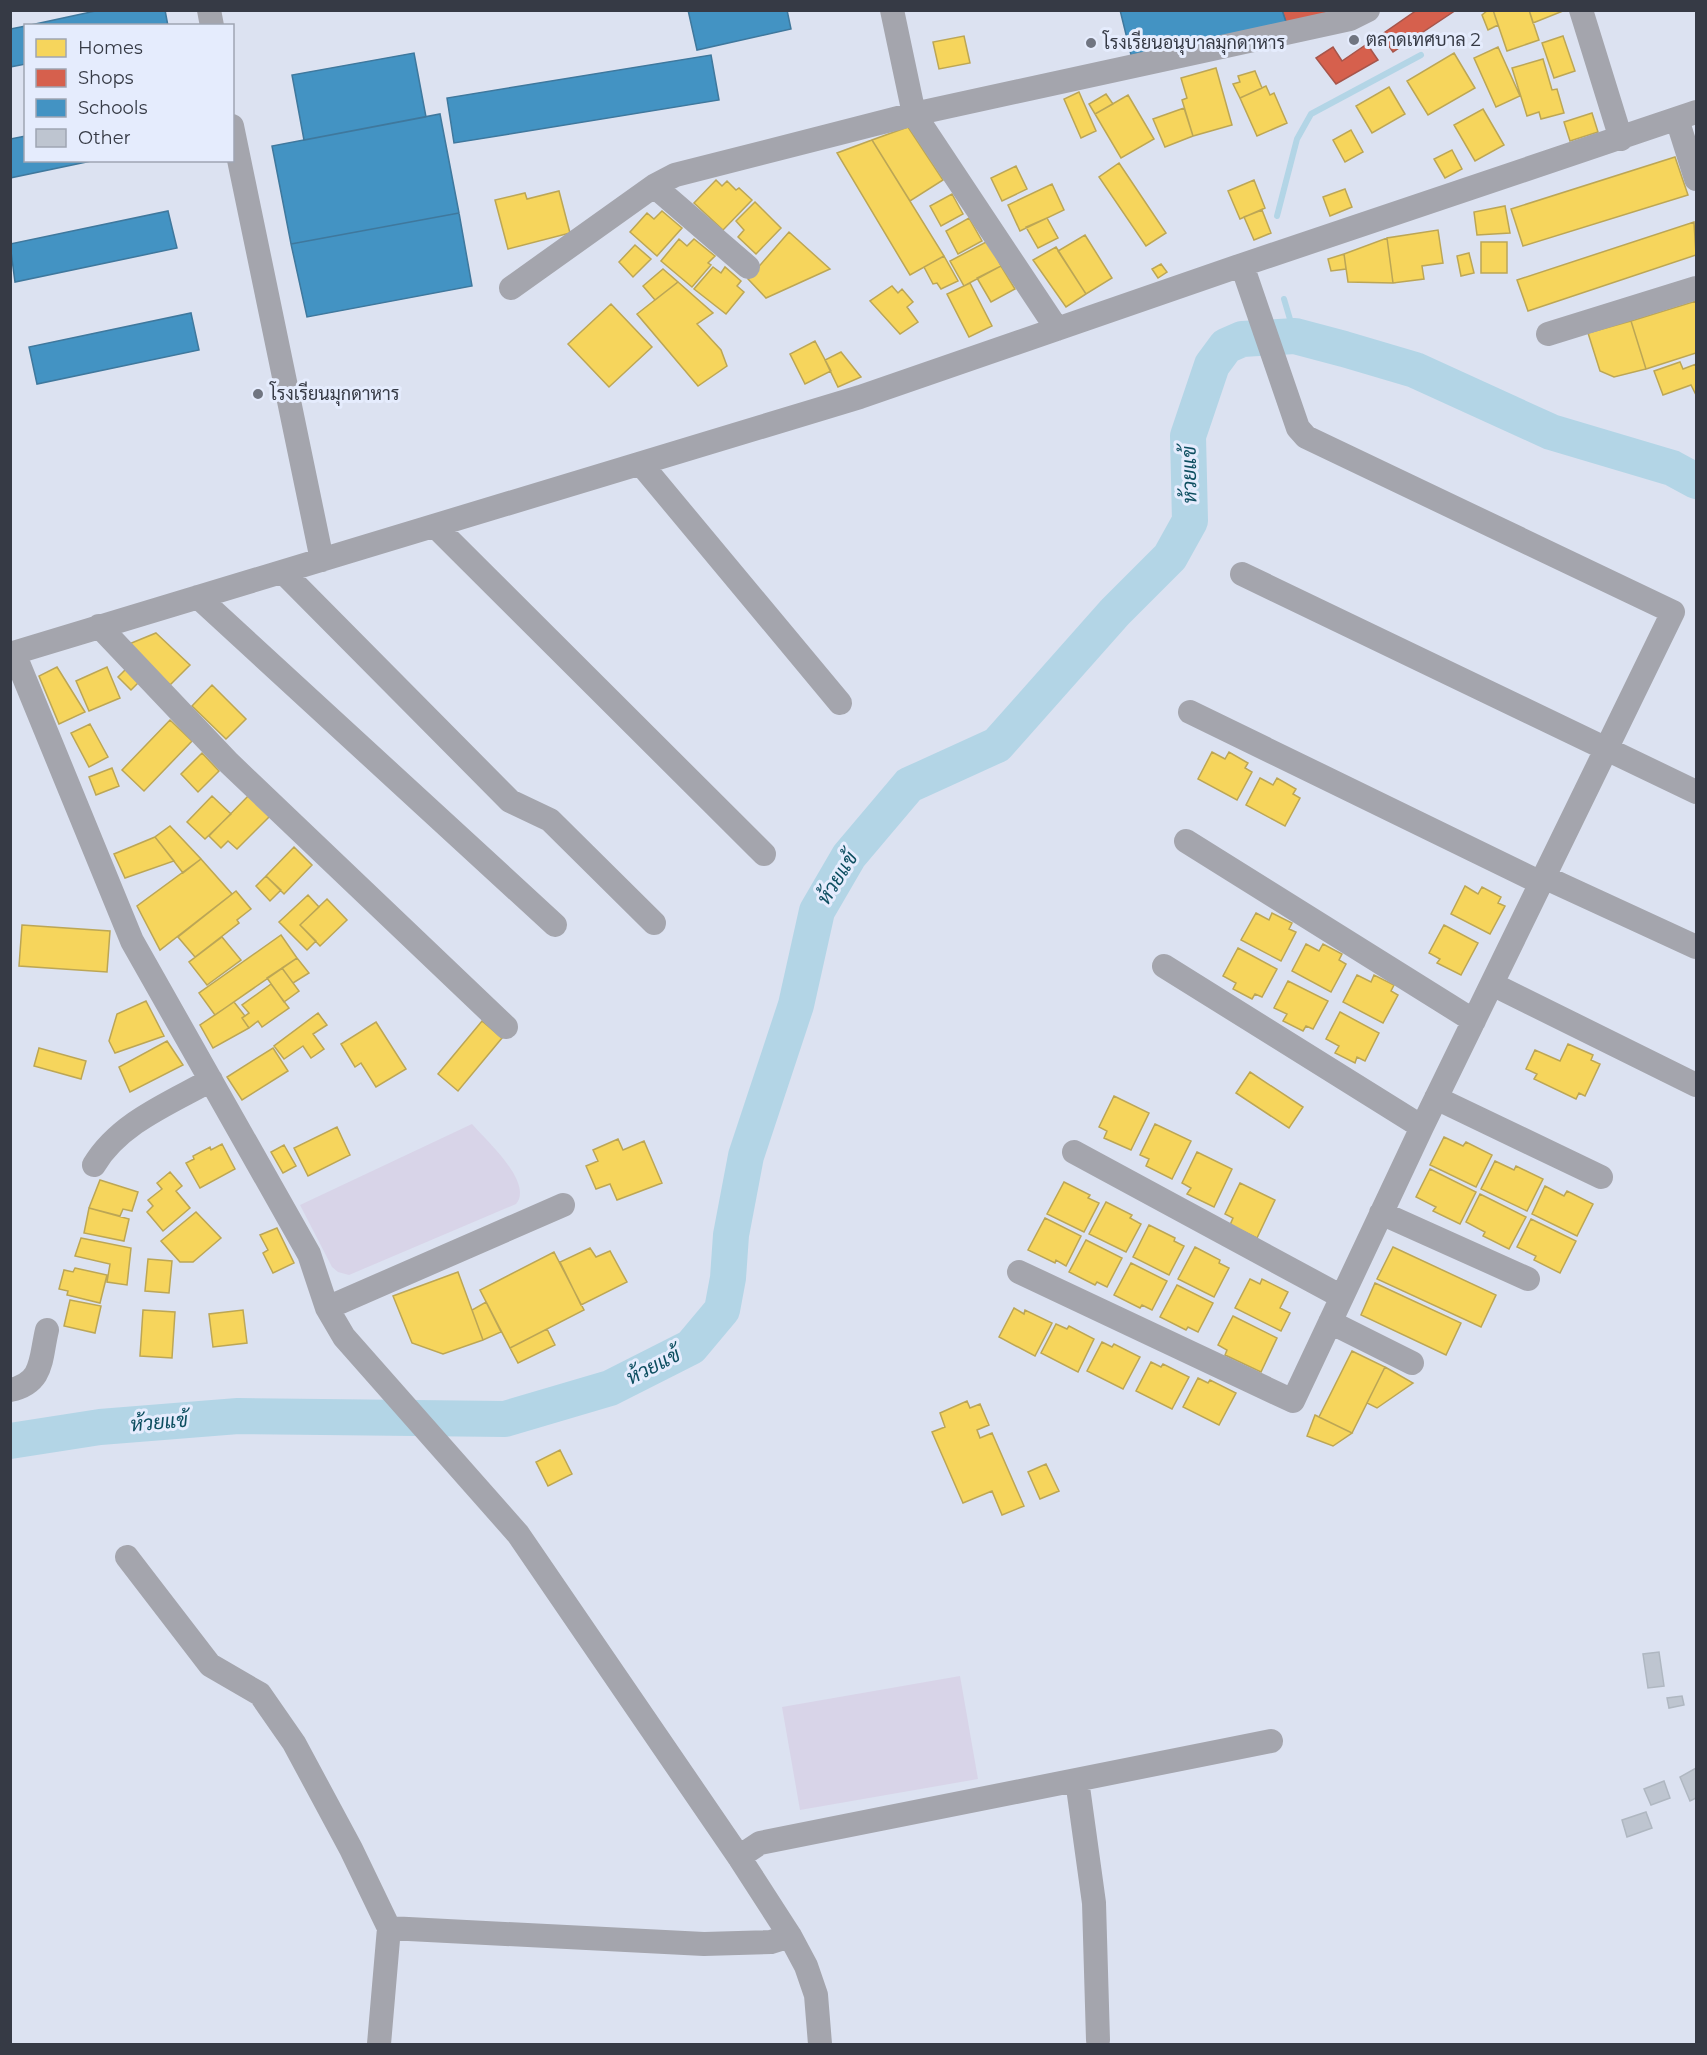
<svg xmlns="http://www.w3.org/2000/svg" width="1707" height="2055" viewBox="0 0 1707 2055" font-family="Montserrat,Sarabun,sans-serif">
<rect width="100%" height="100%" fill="#dce2f1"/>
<path fill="#d8d4e8" d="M472,1124C486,1140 534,1183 516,1204L349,1275L338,1272L332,1267L300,1205Z
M960,1676L978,1779L800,1810L782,1707Z"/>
<path fill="#f6d55c" stroke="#bca655" stroke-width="1.5" d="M1488,10H1493L1498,25L1488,30L1482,15Z
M1493,10H1529L1539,40L1507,51Z
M1529,10H1563V11L1533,23Z
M964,36L970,63L939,69L933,42Z
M1563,36L1575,71L1554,78L1542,43Z
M1498,47L1520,96L1496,107L1474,58Z
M1454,53L1475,88L1428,115L1407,81Z
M1543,59L1552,90L1557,89L1564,113L1541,119L1539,112L1527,116L1512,68Z
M1216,68L1232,125L1193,136L1182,100L1187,98L1181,78Z
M1255,71L1262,88L1240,98L1233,84L1240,82L1238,76Z
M1266,86L1270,95L1274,93L1287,123L1257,136L1240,98Z
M1389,87L1405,114L1372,133L1356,106Z
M1079,92L1096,131L1081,138L1064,99Z
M1106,94L1113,104L1095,114L1089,104Z
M1128,95L1154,139L1121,158L1095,114Z
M1184,108L1193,136L1165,147L1153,119Z
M1483,109L1504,145L1475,161L1454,125Z
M1592,113L1598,132L1570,141L1564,122Z
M908,127L943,180L910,201L872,140Z
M1351,130L1363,152L1345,162L1333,140Z
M872,140L944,256L910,275L837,153Z
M1452,150L1462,169L1445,178L1434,159Z
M1675,157L1688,195L1523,246L1511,209Z
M1119,163L1166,233L1146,246L1099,177Z
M1016,166L1027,189L1002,201L991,178Z
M716,180L722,186L727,181L736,190L739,188L752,200L723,230L694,203Z
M1254,180L1265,208L1240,219L1228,191Z
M1052,184L1064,210L1020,231L1008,205Z
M1345,189L1352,207L1330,216L1323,197Z
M559,191L570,233L508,249L495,200L525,193L527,199Z
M952,194L963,214L941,226L930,206Z
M755,202L781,228L756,254L738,237L744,230L736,221Z
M1505,206L1510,233L1477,235L1474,212Z
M1262,210L1271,233L1254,240L1244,217Z
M662,211L682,228L657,256L630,232L647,213L654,219Z
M969,218L982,241L958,254L946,231Z
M1047,218L1058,238L1038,248L1026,227Z
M1694,222L1696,255L1528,311L1517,280Z
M1438,230L1443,263L1422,266L1424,279L1393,283L1387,238Z
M789,232L830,269L766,298L748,279Z
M1085,235L1112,278L1086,294L1058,251Z
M1387,238L1393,283L1348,282L1344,254Z
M679,239L687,246L694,239L715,256L708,263L711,265L692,287L661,261Z
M988,241L1001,266L964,286L950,261Z
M1481,242H1507V273H1481Z
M635,245L651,259L633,277L619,262Z
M1056,247L1086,294L1066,307L1033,260Z
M1469,253L1474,273L1461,276L1457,256Z
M1344,254L1346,269L1331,271L1328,259Z
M944,256L958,281L941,289L937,283L933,284L924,267Z
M1161,264L1167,272L1158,278L1152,269Z
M1001,266L1015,289L991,302L977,278Z
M713,267L721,273L725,267L741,281L737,286L744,292L726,314L694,289Z
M663,269L678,282L655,300L643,286Z
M678,282L713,313L697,324L721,350L727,366L698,386L637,314Z
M970,283L992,326L969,337L947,294Z
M892,286L898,293L902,289L913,302L907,307L918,322L900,334L870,301Z
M1696,301V353L1646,369L1631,321Z
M611,304L652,347L609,387L568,344Z
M1631,321L1646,369L1614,377L1600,371L1588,333Z
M815,341L831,371L805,384L790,354Z
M841,352L861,377L838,387L825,360Z
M1680,362L1683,369L1696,364V395L1691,385L1663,395L1654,371Z
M156,633L190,665L170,685L129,644Z
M57,667L85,712L59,724L39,676Z
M107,667L120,698L89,711L76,681Z
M126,669L139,682L131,690L118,677Z
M212,685L246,719L226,739L192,706Z
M170,720L192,741L144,791L122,770Z
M90,724L108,757L89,767L71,733Z
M1212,752L1225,759L1229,752L1248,763L1245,768L1252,772L1237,800L1198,779Z
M202,753L219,771L198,792L181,774Z
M112,768L119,786L96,795L89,777Z
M1260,778L1273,785L1277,778L1296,789L1293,794L1300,798L1285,826L1246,805Z
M250,794L271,815L237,849L228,841L221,848L209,836Z
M212,796L231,814L205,839L187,822Z
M170,826L201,859L183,873L155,837Z
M155,837L174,861L125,878L114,854Z
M294,847L312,865L284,894L266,876Z
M201,859L232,894L160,950L137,906Z
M266,876L281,890L270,901L256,886Z
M1465,886L1478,894L1482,887L1501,897L1498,903L1505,906L1490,934L1451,914Z
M236,891L251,909L237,920L239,923L195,957L178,937Z
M308,895L319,907L300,925L316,941L307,950L279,922Z
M327,899L347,920L320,946L300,925Z
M1256,913L1269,920L1272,913L1292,923L1289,929L1296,932L1281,961L1241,940Z
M22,925L110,931L107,972L19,966Z
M1444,925L1478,943L1461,975L1437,963L1440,959L1429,953Z
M281,935L297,958L215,1015L199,993Z
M222,937L241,960L207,985L189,962Z
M1306,944L1319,951L1323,944L1342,954L1339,960L1346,964L1331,992L1292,971Z
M1238,948L1277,969L1262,997L1255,994L1252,999L1233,989L1236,983L1223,976Z
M297,958L309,973L293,983L282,968Z
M282,968L299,991L284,1002L267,978Z
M1357,975L1371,982L1374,975L1394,985L1391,991L1398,995L1383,1023L1343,1002Z
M1288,981L1328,1001L1313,1029L1306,1026L1303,1031L1283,1021L1287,1014L1274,1008Z
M271,984L289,1008L262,1027L258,1021L249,1028L242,1018L249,1013L242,1005Z
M146,1001L164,1036L115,1053L109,1041L117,1014Z
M234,1002L245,1016L242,1018L249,1028L213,1048L200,1025Z
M1340,1012L1379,1033L1365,1061L1357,1057L1355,1063L1335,1053L1339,1046L1326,1039Z
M318,1013L327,1025L313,1034L324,1049L311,1058L303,1046L284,1059L274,1046Z
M482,1021L502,1038L458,1091L438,1074Z
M376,1022L406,1069L376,1087L361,1063L355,1067L341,1044Z
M167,1041L183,1065L130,1092L119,1067Z
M1568,1044L1593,1055L1591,1060L1600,1064L1585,1096L1579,1093L1576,1099L1534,1079L1537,1074L1526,1069L1535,1050L1560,1061Z
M39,1048L86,1061L81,1079L34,1066Z
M273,1048L288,1071L242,1100L227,1077Z
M1250,1072L1303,1107L1289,1128L1236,1093Z
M1114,1096L1149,1113L1131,1150L1104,1138L1107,1131L1099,1127Z
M1155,1124L1191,1141L1172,1179L1146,1166L1149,1159L1140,1155Z
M337,1127L350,1155L308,1176L294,1148Z
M1444,1137L1463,1146L1466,1142L1492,1155L1476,1187L1430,1165Z
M618,1139L623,1150L644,1141L662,1183L617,1200L610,1184L596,1189L586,1166L598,1161L593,1150Z
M222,1144L235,1169L200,1188L186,1163L194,1159L193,1156L210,1147L211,1150Z
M284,1145L296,1166L283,1173L271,1152Z
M1197,1152L1232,1169L1214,1207L1187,1194L1191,1188L1182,1183Z
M1495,1161L1514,1170L1516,1166L1543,1179L1527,1211L1481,1189Z
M1430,1169L1476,1192L1460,1224L1433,1211L1436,1207L1416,1197Z
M170,1172L182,1186L176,1191L190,1208L163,1231L147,1212L153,1206L148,1200L162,1189L157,1183Z
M100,1180L138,1192L132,1211L123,1209L120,1216L89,1208Z
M1064,1182L1090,1195L1088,1198L1099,1203L1084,1232L1047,1214Z
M1240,1183L1275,1200L1257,1238L1230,1225L1233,1218L1225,1214Z
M1545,1186L1564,1196L1567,1191L1593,1204L1577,1236L1532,1214Z
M1480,1194L1526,1217L1509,1249L1483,1236L1485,1232L1466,1222Z
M1106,1202L1132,1215L1130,1218L1141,1224L1126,1252L1089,1234Z
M89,1208L129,1219L124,1241L84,1233Z
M196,1212L221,1238L193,1262H180L161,1241Z
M1045,1218L1081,1236L1066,1266L1056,1260L1055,1263L1028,1250Z
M1531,1219L1576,1241L1560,1273L1534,1260L1536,1256L1517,1247Z
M1149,1225L1175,1238L1174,1241L1184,1246L1169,1275L1133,1257Z
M277,1228L294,1263L273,1273L263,1253L268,1250L260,1235Z
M81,1238L131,1248L127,1285L107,1282L110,1264L75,1256Z
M1086,1240L1122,1258L1107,1287L1097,1282L1095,1285L1069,1272Z
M1195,1247L1220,1260L1219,1263L1229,1268L1214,1297L1178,1279Z
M1393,1247L1496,1295L1481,1327L1377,1279Z
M590,1248L596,1257L610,1251L627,1282L581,1305L560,1262Z
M554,1252L584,1310L510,1348L480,1290Z
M148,1259L172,1261L169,1293L145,1291Z
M1131,1263L1167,1281L1152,1310L1142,1305L1140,1308L1114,1295Z
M75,1268L107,1275L100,1303L67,1295L68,1291L59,1289L64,1270L73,1272Z
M458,1272L483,1340L443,1354L412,1343L393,1296Z
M1250,1279L1260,1284L1262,1279L1288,1292L1280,1308L1290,1313L1281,1331L1235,1308Z
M1375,1283L1461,1323L1446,1355L1361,1315Z
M1177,1285L1213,1303L1198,1332L1188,1327L1186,1330L1160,1317Z
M70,1300L101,1306L95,1333L64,1326Z
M486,1302L501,1332L483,1340L472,1310Z
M1014,1308L1024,1314L1025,1310L1052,1323L1035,1356L999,1337Z
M143,1310L175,1312L172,1358L140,1356Z
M243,1310L247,1343L213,1347L209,1314Z
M1233,1316L1277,1338L1261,1372L1225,1355L1227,1350L1218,1345Z
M1056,1324L1067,1329L1069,1326L1094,1339L1078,1372L1041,1353Z
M547,1329L555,1345L518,1363L510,1348Z
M1102,1342L1112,1347L1114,1344L1140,1357L1123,1389L1087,1371Z
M1352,1351L1385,1367L1352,1433L1319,1417Z
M1151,1362L1161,1367L1163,1364L1189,1377L1172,1409L1136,1391Z
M1385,1367L1413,1383L1377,1408L1367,1403Z
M1198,1378L1208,1383L1210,1380L1236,1393L1219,1425L1183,1407Z
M967,1401L970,1408L980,1404L989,1425L977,1430L980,1438L992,1433L1024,1506L1002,1515L992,1491L963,1503L932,1432L945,1427L940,1413Z
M1315,1415L1319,1417L1352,1433L1333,1446L1307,1436Z
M560,1450L572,1474L548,1486L536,1462Z
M1046,1464L1059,1491L1040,1499L1028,1472Z"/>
<path fill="#d6604d" stroke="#a6554b" stroke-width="1.5" d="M1282,10H1335L1287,25Z
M1417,10H1456L1393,52L1381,35Z
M1367,44L1378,60L1336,84L1316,58L1333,47L1342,61Z"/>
<path fill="#4393c3" stroke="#3f789d" stroke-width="1.5" d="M100,10H165L168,26H26Z
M688,10H787L791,29L697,50Z
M1120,10H1282L1287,25L1131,55Z
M26,26V64L10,67V29Z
M414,53L426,117L304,140L292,75Z
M711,55L719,100L454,143L447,98Z
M440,114L459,213L291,244L272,146Z
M26,136V160H96L10,178V139Z
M168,211L177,248L15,282L10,244Z
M459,213L472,286L307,317L291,244Z
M191,313L199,350L37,384L29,347Z"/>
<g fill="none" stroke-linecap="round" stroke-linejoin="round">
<path stroke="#b3d5e6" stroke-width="6" d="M1277,216L1297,139L1311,114L1421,55
M1284,299L1295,336"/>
<path stroke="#b3d5e6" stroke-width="36" d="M10,1441L100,1427L238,1416L505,1419L610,1388L691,1347L722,1310L728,1278L731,1235L746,1156L796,1005L817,911L849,856L909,785L997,745L1115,612L1170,557L1190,521L1188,436L1212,365L1226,346L1242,339L1295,336L1344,349L1415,370L1551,432L1672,468L1696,481"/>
</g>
<path fill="#bec5d0" stroke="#afb7c1" stroke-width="1.5" d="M1659,1652L1664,1686L1648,1688L1643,1654Z
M1682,1696L1684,1705L1669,1708L1667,1698Z
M1696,1768V1798L1690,1801L1680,1777Z
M1664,1781L1670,1798L1651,1805L1644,1789Z
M1646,1812L1652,1828L1627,1837L1622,1820Z"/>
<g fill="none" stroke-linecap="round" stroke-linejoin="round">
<path stroke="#a4a5ad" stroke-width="24" d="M209,10L212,26
M892,10L914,114L1057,329
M1581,10L1621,139
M1677,119L1696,179
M232,126L322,560
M654,186L748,267
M511,288L654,186L675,175L914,114L1350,19L1368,10
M1548,334L1696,288
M641,464L840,703
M435,526L764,854
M283,572L510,801L550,820L654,923
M1242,574L1696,792
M198,597L555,925
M99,626L229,763L506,1027
M14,653L132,941L309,1254L327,1308L344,1337L518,1534L739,1857L790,1936L806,1966L816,1995L820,2044
M10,654L860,397L1242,265L1696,112
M1190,712L1541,883
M1186,841L1474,1021
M1544,877L1696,947
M1164,966L1422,1127
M1492,984L1696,1085
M1436,1098L1601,1177
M1074,1152L1342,1297
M94,1165C119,1123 170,1103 211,1080
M1381,1213L1528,1279
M1019,1272L1293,1401L1422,1127L1673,612L1306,437L1298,428L1242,265
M327,1308L563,1205
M1330,1322L1412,1363
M10,1390C44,1383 40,1359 47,1330
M127,1557L210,1665L260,1694L294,1743L351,1849L389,1928L379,2044
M1077,1780L1094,1903L1098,2040
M739,1857L760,1843L1271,1741
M389,1928L704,1944L771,1942L790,1936"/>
</g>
<g fill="#707581" stroke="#e5ecfd" stroke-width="2">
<circle cx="1354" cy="40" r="6"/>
<circle cx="1091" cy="43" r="6"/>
<circle cx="258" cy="394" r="6"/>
</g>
<g text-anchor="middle" stroke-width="6" stroke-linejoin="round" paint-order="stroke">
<g font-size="18" fill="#363a45" stroke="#e5ecfd" text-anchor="start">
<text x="1366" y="46">ตลาดเทศบาล 2</text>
<text x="1103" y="49">โรงเรียนอนุบาลมุกดาหาร</text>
<text x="270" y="400">โรงเรียนมุกดาหาร</text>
</g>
<g font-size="20" font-style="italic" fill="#0d4e60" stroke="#e5ecfd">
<text transform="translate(1189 475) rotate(-91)" y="7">ห้วยแข้</text>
<text transform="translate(837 878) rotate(-58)" y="7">ห้วยแข้</text>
<text transform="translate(653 1366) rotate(-27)" y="7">ห้วยแข้</text>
<text transform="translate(159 1422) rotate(-5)" y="7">ห้วยแข้</text>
</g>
</g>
<rect width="1707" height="2055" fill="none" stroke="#363a45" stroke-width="24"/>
<rect x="24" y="24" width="210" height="138" fill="#e5ecfd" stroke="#9fa5b3" stroke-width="1.5"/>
<rect x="36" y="39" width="30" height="18" fill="#f6d55c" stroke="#9fa5b3" stroke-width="1.5"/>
<text x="78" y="54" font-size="18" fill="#363a45">Homes</text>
<rect x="36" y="69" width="30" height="18" fill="#d6604d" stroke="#9fa5b3" stroke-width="1.5"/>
<text x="78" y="84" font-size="18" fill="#363a45">Shops</text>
<rect x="36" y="99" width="30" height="18" fill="#4393c3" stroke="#9fa5b3" stroke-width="1.5"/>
<text x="78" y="114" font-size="18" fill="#363a45">Schools</text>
<rect x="36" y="129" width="30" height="18" fill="#bec5d0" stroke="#9fa5b3" stroke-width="1.5"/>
<text x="78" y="144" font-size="18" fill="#363a45">Other</text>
</svg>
